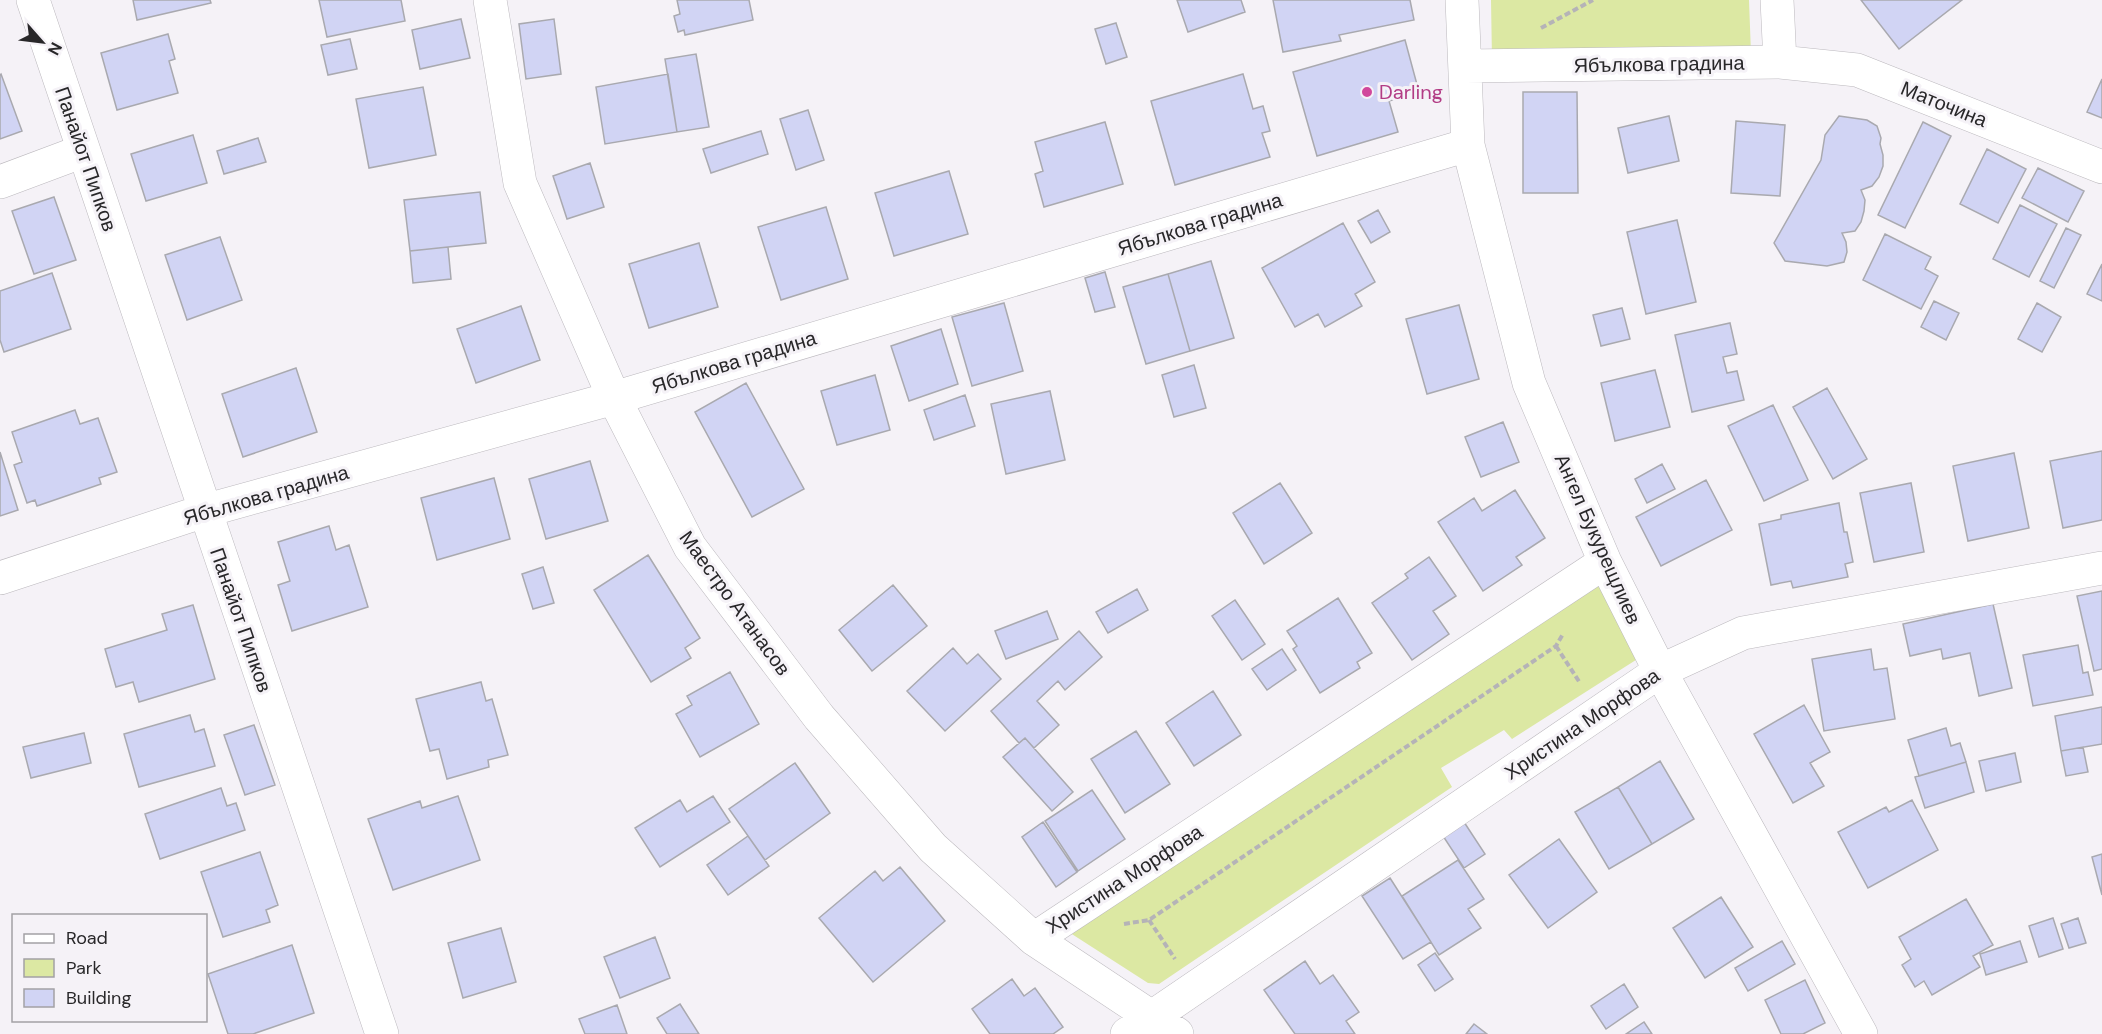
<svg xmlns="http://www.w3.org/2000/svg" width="2102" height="1034" viewBox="0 0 2102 1034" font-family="'DM Sans',sans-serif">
<rect width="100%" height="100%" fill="#f5f2f7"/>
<path fill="#dce8a3" d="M1491,0H1749L1751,54L1492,60Z
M1599,576L1639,658L1512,739L1504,730L1441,768L1452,787L1199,957L1159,984L1148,983L1064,929Z"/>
<path fill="#d1d4f4" stroke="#a9a9af" stroke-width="1.5" d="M133,0H210L211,3L137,20Z
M319,0H401L405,21L327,37Z
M677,0H749L753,20L685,35L684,30L678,32L674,16L680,14Z
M1177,0H1241L1245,12L1188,32Z
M1273,0H1410L1414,20L1339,35L1341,41L1283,52Z
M1861,0H1962L1899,49Z
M461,19L470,58L420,69L412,30Z
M554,19L561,74L526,79L519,24Z
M1116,23L1127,57L1106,64L1095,29Z
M168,34L175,59L169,61L178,93L117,110L101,53Z
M350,39L357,69L328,75L321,45Z
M1405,40L1419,92L1389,101L1398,132L1317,156L1293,72Z
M696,54L709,127L677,132L665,59Z
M1,74L22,131L0,139V75Z
M668,74L677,132L605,144L596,87Z
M1243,74L1253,109L1263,106L1270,131L1262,133L1270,157L1175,185L1151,101Z
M2102,79V118L2087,112Z
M423,87L436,155L369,168L356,99Z
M1523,92H1577L1578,193H1523Z
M808,110L824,160L796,170L780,119Z
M1669,116L1679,161L1628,173L1618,128Z
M1839,116L1867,120L1877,126L1881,138L1880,144L1883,155V166L1879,177L1872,186L1861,190L1865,200L1864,211L1861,222L1855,231L1842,233L1846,242L1847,252L1844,262L1827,266L1785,261L1774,243L1821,160L1825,135Z
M1736,121L1785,125L1780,196L1731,193Z
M1105,122L1123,184L1044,207L1035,174L1043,171L1035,142Z
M1923,122L1951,136L1905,228L1878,215Z
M761,131L768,154L711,173L703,149Z
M193,135L207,183L146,201L131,154Z
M258,138L266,162L224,174L217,151Z
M1987,149L2026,169L1998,223L1960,204Z
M590,163L604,207L567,219L553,176Z
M2038,168L2084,191L2068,222L2022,198Z
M949,171L968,234L894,256L875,193Z
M480,192L486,243L410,251L404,200Z
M54,197L76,260L34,274L12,211Z
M2020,205L2057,224L2029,277L1993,259Z
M826,207L848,279L781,300L758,227Z
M1378,210L1390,232L1371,243L1358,221Z
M1677,220L1696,302L1646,314L1627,232Z
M1343,223L1375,282L1355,294L1362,306L1325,327L1318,314L1295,327L1262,268Z
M2066,228L2081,235L2054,288L2040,281Z
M1885,234L1931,257L1925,269L1938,276L1921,309L1863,280Z
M220,237L242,300L187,320L165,255Z
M699,243L718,307L649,328L629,264Z
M448,247L451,279L413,283L410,251Z
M1211,261L1234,338L1190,351L1168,274Z
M2102,264V301L2087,294Z
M1105,272L1115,307L1095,312L1085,278Z
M52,273L71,329L4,352L0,340V291Z
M1168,274L1190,351L1146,364L1123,287Z
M1934,301L1959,313L1946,340L1921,327Z
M1004,303L1023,371L972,386L952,317Z
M2037,303L2061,317L2042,352L2018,339Z
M1459,305L1479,379L1427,394L1406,319Z
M521,306L540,360L476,383L457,329Z
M1622,308L1630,339L1601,346L1593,315Z
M1730,323L1737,354L1723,357L1727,373L1737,371L1744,400L1692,412L1675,335Z
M941,329L958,384L909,401L891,346Z
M1194,365L1206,408L1174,417L1162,375Z
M296,368L317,432L243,457L222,394Z
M1655,370L1670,427L1615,441L1601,383Z
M875,375L890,430L837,445L821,391Z
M746,383L804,489L752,517L695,412Z
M1827,388L1867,459L1833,479L1793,407Z
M1050,391L1065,460L1006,474L991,404Z
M965,395L975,426L934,440L924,410Z
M1773,405L1808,480L1764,501L1728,426Z
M75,410L80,424L98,418L117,472L99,478L101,484L37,506L35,500L27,503L14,465L22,462L12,432Z
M1503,422L1519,462L1481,477L1465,437Z
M2102,451V520L2063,528L2050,461Z
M0,452L18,510L0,516Z
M2014,453L2029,528L1968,541L1953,466Z
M590,461L608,521L546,539L529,479Z
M1662,464L1675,489L1647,503L1635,479Z
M494,478L510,539L437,560L421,498Z
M1706,480L1732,530L1661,566L1636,517Z
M1280,483L1312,533L1264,564L1233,513Z
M1911,483L1924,552L1874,562L1860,493Z
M1515,490L1545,538L1516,557L1522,565L1483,591L1438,522L1474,498L1482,511Z
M1839,503L1844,532H1847L1853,562L1845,564L1848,577L1793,588L1791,581L1771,585L1759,524L1781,519V515Z
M329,526L336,550L349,545L368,607L292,631L278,585L290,581L278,542Z
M648,555L700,638L685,648L691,658L651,682L594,590Z
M1429,557L1456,596L1433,611L1449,634L1412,660L1372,603L1408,578L1405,574Z
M543,567L554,603L533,609L522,574Z
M893,585L927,626L872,671L839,630Z
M1137,589L1148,610L1108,633L1096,612Z
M2102,591V669L2094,671L2077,596Z
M1338,598L1372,653L1357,662L1360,668L1320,693L1293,649L1297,646L1287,631Z
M1235,600L1265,644L1242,660L1212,616Z
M1993,604L2012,688L1979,696L1970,653L1943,659L1941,649L1910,656L1903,624Z
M193,605L215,679L139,702L133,682L116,687L105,649L167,630L162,614Z
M1047,611L1058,639L1006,659L995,631Z
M1079,631L1102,657L1065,690L1058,681L1037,701L1059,725L1034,748L1025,738L1019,743L991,711Z
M2078,645L2083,673L2088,672L2093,695L2033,706L2023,655Z
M953,648L967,664L978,654L1001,679L945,731L907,691Z
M1282,649L1296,670L1267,690L1252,669Z
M1871,649L1874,670L1887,668L1895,719L1824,731L1812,659Z
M730,672L759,724L700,757L676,714L692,705L687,696Z
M481,682L486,701L492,699L508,755L488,760L489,767L447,779L439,749L430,751L416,699Z
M1213,691L1241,735L1194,766L1166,723Z
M1804,705L1830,752L1810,763L1824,786L1793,803L1754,734Z
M2102,707V744L2061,751L2055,716Z
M190,715L195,732L204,729L215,766L139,787L124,734Z
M254,725L275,785L245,795L224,735Z
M1946,728L1951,746L1960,743L1966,762L1919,776L1908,740Z
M1136,731L1170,784L1125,813L1091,759Z
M84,733L91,763L31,778L23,747Z
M1025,738L1073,792L1052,811L1003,757Z
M2083,747L2088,772L2066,776L2061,751Z
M2015,753L2021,782L1986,791L1979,761Z
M1660,761L1694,819L1652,844L1618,787Z
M1966,762L1974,792L1925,808L1915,777Z
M795,763L830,813L765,860L729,809Z
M1618,787L1652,844L1609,869L1575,812Z
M221,788L227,806L236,803L245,830L160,859L145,814Z
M1092,790L1125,839L1078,871L1045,821Z
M458,796L480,860L393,890L368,819L420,801L422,808Z
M713,796L730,822L660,867L635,828L680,800L687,812Z
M1912,800L1938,850L1868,888L1838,832L1886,807L1889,812Z
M1043,822L1077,872L1056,887L1022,837Z
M1464,822L1485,854L1464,868L1443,836Z
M748,836L769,866L728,895L707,865Z
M1559,839L1597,892L1548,928L1509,875Z
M260,852L278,905L266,910L270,922L223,937L201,872Z
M2102,854V895L2092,857Z
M1458,860L1484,899L1468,909L1481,928L1439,955L1402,896Z
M900,867L945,921L873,982L819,918L875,871L883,881Z
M1390,878L1431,942L1403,959L1362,896Z
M1721,897L1753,947L1705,978L1673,928Z
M1966,899L1993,945L1973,956L1980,967L1932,995L1924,981L1915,987L1902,965L1911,959L1899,937Z
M2053,918L2063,949L2039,957L2029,926Z
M2078,918L2086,943L2069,948L2061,924Z
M501,928L516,982L463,998L448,943Z
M655,937L670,978L620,998L604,957Z
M1782,941L1795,964L1748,991L1735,968Z
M2020,941L2027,962L1986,975L1980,954Z
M292,945L314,1013L253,1034H228L208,974Z
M1435,953L1453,979L1435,991L1418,965Z
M1305,961L1320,984L1333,975L1359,1012L1346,1021L1355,1034H1295L1264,990Z
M1012,979L1024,996L1035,988L1063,1027L1053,1034H990L972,1009Z
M1805,980L1825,1023L1803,1034H1781L1765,1000Z
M1624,984L1638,1007L1606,1029L1591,1006Z
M680,1004L699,1034H667L657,1018Z
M617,1005L627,1034H585L579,1019Z
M1644,1022L1652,1034H1626Z
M1474,1024L1487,1034H1466Z"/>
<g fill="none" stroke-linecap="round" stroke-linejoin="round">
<g stroke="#bcb9be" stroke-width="34">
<path id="minor" d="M33,0L382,1034
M490,0L520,183L614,398L690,547L819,717L933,848L1034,939L1177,1034
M1462,0L1468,145L1529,383L1605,562L1660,671L1861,1034
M1777,0L1780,62
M1466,66L1780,62L1857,70L2102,167
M0,182L83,151
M0,578L204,511L614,398L1468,145
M1034,939L1605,562
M1127,1034L1660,671L1743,633L2102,568"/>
</g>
<path stroke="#b5b3b7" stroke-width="4" stroke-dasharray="6 3" stroke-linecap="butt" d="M1541,28L1593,0
M1556,646L1580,683
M1149,920L1175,959
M1124,924L1149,920L1556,646L1563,634"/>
<use href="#minor" stroke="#fff" stroke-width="33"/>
</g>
<circle fill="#d1479c" stroke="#f5f2f7" stroke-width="2" cx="1367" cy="92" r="6"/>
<g text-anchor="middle" stroke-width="6" stroke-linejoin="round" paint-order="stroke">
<g font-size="20" fill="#282729" stroke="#f5f2f7">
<text transform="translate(1659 64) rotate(-1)" y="7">Ябълкова градина</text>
<text transform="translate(1944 104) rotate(22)" y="7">Маточина</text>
<text transform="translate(86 159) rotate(71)" y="7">Панайот Пипков</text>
<text transform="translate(1200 224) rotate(-17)" y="7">Ябълкова градина</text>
<text transform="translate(734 362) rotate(-17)" y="7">Ябълкова градина</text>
<text transform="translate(266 495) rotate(-16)" y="7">Ябълкова градина</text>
<text transform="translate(1598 539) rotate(66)" y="7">Ангел Букурещлиев</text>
<text transform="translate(735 603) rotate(54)" y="7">Маестро Атанасов</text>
<text transform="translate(241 620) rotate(71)" y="7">Панайот Пипков</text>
<text transform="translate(1582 724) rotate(-34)" y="7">Христина Морфова</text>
<text transform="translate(1124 879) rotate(-33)" y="7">Христина Морфова</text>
</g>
<g font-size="20" fill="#b23c85" stroke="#f5f2f7" text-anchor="start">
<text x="1379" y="99">Darling</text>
</g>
</g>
<rect x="12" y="914" width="195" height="108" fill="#f5f2f7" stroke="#a3a1a5" stroke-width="1.5"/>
<rect x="24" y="934" width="30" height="9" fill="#ffffff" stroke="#a3a1a5" stroke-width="1.5"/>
<text x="66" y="944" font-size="18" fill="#282729">Road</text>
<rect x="24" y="959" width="30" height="18" fill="#dce8a3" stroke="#a3a1a5" stroke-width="1.5"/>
<text x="66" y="974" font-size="18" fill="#282729">Park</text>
<rect x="24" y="989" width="30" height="18" fill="#d1d4f4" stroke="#a3a1a5" stroke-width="1.5"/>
<text x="66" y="1004" font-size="18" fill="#282729">Building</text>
<g transform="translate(42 42) rotate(118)" stroke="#f5f2f7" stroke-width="4.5" paint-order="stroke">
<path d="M0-4.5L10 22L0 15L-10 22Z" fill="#282729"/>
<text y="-9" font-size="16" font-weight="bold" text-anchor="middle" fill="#282729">N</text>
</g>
</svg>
